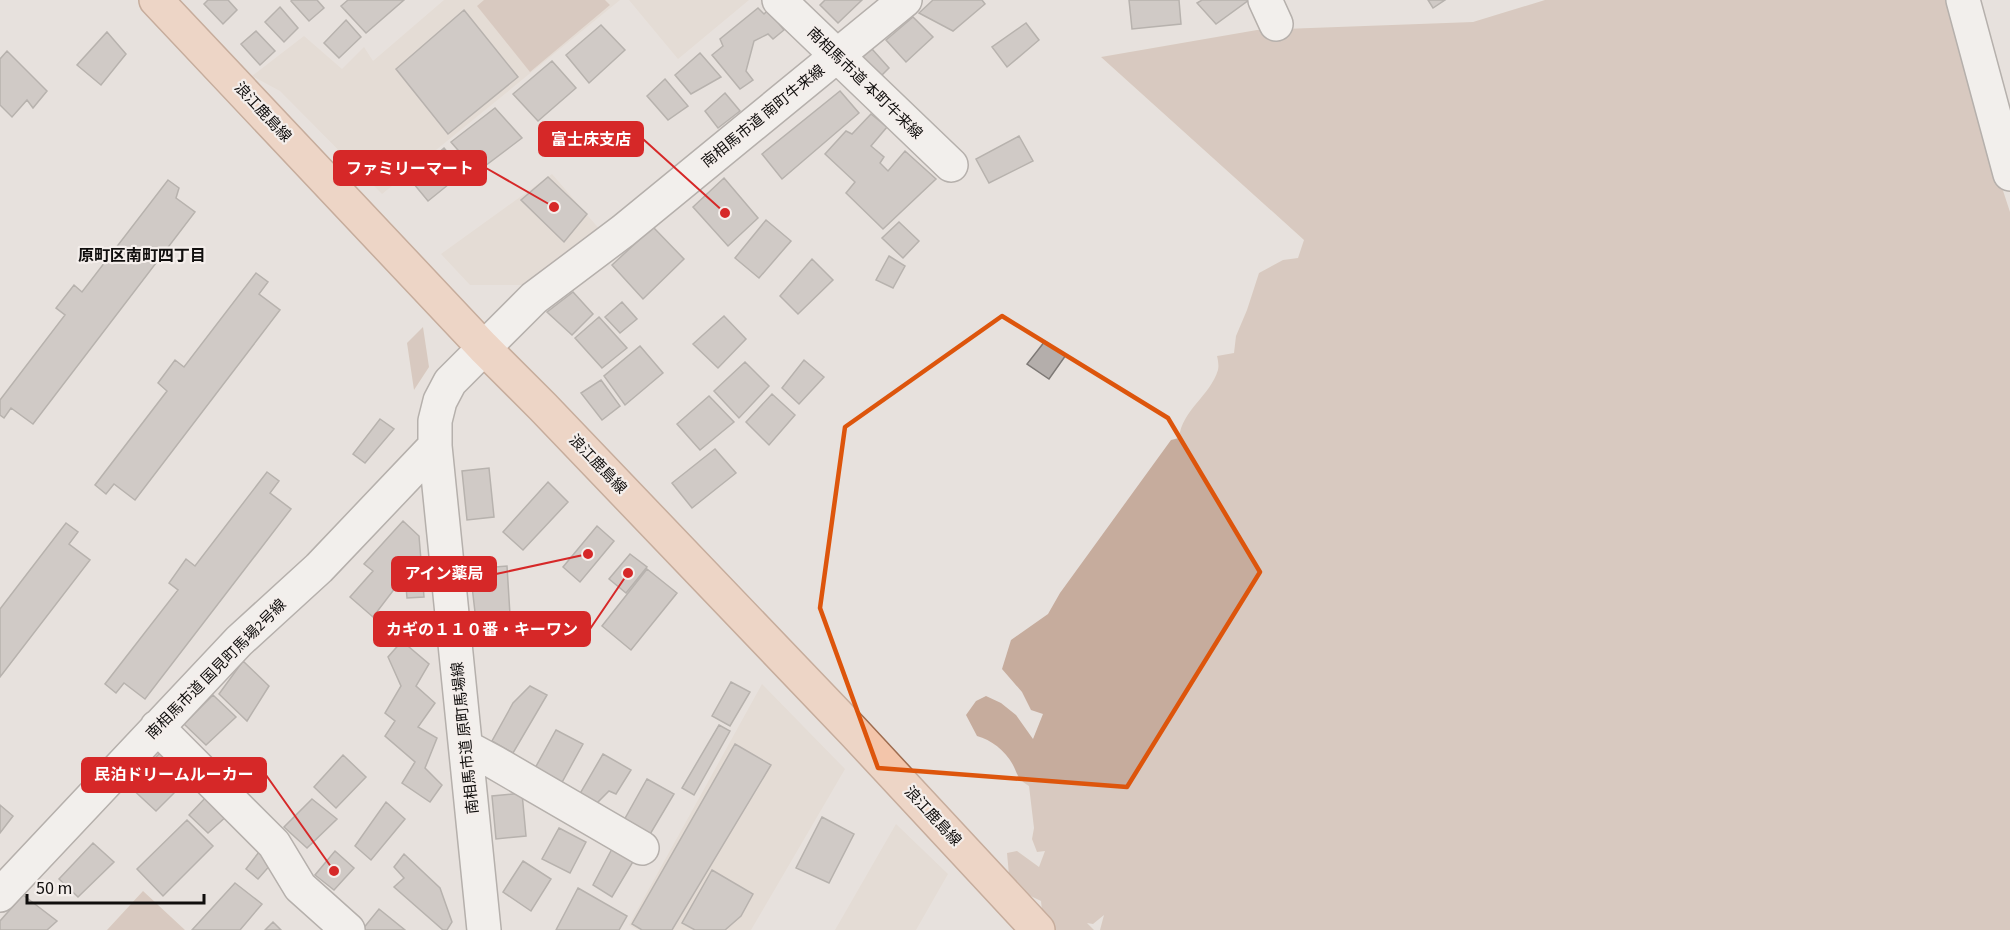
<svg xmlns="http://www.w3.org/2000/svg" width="2010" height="930" viewBox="0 0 2010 930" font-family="'Source Sans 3','Noto Sans JP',sans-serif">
<rect width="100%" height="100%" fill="#e7e1dd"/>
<path fill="#e1d4cc" d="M444,0H620L382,194L280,91L252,76L304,36L342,69L364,47L373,61Z
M629,0H749L678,59Z
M552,174L601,231L528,285H470L441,254Z
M762,684L845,769L751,930H638L629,925Z
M896,824L948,874L916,930H835Z"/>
<path fill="#c6ac9d" d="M484,0H605L610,5L530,72L477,6Z
M1545,0H1950L1993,160L2010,212V930H1100L1104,915L1093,924L1087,923L1094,930H1049L1043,920L1041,901L1010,886L1007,853L1017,851L1039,867L1045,851L1037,852L1032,839L1034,828L1029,786C1018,779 1019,778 1014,767C1007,752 992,740 977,736L966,715L976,701L986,696L1001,703L1016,715L1033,739L1043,714L1031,710L1022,692L1002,669L1011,640L1048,614L1060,593L1171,440L1179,438C1182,410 1210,396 1218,370C1219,366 1218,360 1217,356L1234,353L1236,336L1247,310L1259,273L1283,260L1298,258L1304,240L1101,57L1257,30L1473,22Z
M423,327L429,367L414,390L407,343Z
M143,891L185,930H107Z"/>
<path fill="#b4aeab" stroke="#7d7875" stroke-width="1.5" d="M208,0H228L237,10L223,24L204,4Z
M292,0H317L324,8L309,21L291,1Z
M348,0H404L366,33L341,6Z
M825,0H862L838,23L820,5Z
M933,0H982L985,4L953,31L919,13Z
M1129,0H1179L1181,24L1132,29Z
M1202,0H1249L1216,24L1197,3Z
M1428,0H1445L1433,8Z
M280,7L298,28L284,42L265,22Z
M758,8L764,14L768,10L784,30L773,39L768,34L754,41L746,71L753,80L740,89L712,55L723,46L720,39Z
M464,10L518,77L448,134L396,69Z
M913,17L933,37L906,62L886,40Z
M346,20L361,37L339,58L324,43Z
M1026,23L1039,40L1007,67L992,47Z
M601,25L625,50L589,83L566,55Z
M256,31L275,51L260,65L241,44Z
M107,32L126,54L101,85L77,65Z
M872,49L889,68L880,77L861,58Z
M7,51L47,91L33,108L27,100L12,117L0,105V59Z
M700,53L721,77L691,94L675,75Z
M552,61L576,88L538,121L513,94Z
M665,79L688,106L668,120L647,96Z
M840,91L859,113L782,179L762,154Z
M725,93L740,111L718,128L705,111Z
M495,108L522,138L477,172L451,142Z
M871,114L887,127L871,146L884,157L880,163L888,171L905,151L936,179L883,229L846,193L855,182L825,154L846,131L852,134Z
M1019,136L1033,161L989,183L976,159Z
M444,148L464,172L428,201L409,178Z
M548,177L587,214L564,242L521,200Z
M724,178L758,218L728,246L693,207Z
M168,180L179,188L176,198L195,212L33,424L11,408L4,418L0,415V400L65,315L56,308L74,285L82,292Z
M766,220L791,241L759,278L735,258Z
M899,222L919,241L903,258L882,238Z
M653,227L684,259L643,299L612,265Z
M889,256L905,266L893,288L876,280Z
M812,259L833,280L798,314L780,296Z
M256,273L268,282L259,294L280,310L135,500L114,484L106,494L95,485L167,391L158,383L175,360L184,367Z
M573,292L593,314L572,335L547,312Z
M622,302L637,319L620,333L605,317Z
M724,316L746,339L718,368L693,344Z
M599,317L627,348L602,368L575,338Z
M1045,341L1066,355L1049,379L1027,364Z
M640,346L663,373L625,405L604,376Z
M804,360L824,377L799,404L782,388Z
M745,362L769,386L739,418L714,391Z
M601,380L620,406L602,420L581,393Z
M772,394L795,415L769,445L746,422Z
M709,396L734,422L700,450L677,424Z
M380,419L394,429L365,463L353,454Z
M715,449L736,473L692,508L672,483Z
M489,468L494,517L467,520L462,471Z
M267,472L279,481L270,493L291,509L145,699L124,683L116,693L105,684L178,590L169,583L186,559L195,566Z
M548,482L568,502L523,550L503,532Z
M403,521L419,536L424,597L407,598L405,575L373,617L350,597L373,571L364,564Z
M66,523L78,532L69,544L90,560L0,677V609Z
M597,526L614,541L580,582L563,567Z
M630,554L647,567L626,593L609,579Z
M507,566L510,615L493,637L478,638L470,569Z
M647,569L677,593L631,650L602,626Z
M402,641L429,664L416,686L435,703L418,727L437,738L425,768L442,785L430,802L402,783L415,762L385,736L395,721L385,713L401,686L388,657Z
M243,661L269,686L247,721L219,694Z
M731,682L750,692L730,726L712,716Z
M530,686L547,695L513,753L492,741L513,703Z
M213,695L236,717L206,745L184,724Z
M719,725L730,731L694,795L682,788Z
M556,730L583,744L560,786L534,770Z
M735,744L771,765L672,930H642L632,924Z
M162,751L189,778L156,811L128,785Z
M603,754L631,770L616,794L609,791L593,807L578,797Z
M343,755L366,777L336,808L314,787Z
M647,779L674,794L649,836L623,822Z
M522,793L526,836L496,839L492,796Z
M209,794L229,814L208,833L189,815Z
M312,799L337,819L307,848L284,827Z
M386,802L405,819L371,860L355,846Z
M0,805L13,816L0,833Z
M822,817L854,834L829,883L796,868Z
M187,820L213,846L163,896L137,869Z
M559,828L586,842L570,873L542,859Z
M93,843L114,862L78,897L59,879Z
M613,847L634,860L612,897L593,885Z
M335,851L354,868L334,890L315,875Z
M259,852L273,862L258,879L246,869Z
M404,854L440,888L452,922L447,930H443L394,887L404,878L394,867Z
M523,861L551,879L531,911L503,892Z
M712,870L753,894L741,916L725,930H695L682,923Z
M235,883L262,904L240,930H192Z
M578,888L627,916L619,930H556Z
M23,895L57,921L47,930H0V921Z
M379,909L405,930H362Z
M273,922L281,930H265Z"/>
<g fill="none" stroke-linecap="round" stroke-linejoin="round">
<g stroke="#797371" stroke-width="36">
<path id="minor" d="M779,0L951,165
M1265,0L1276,24
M1963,0L2010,174
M157,727L274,844L300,887L348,930
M466,747L494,762L642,848
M0,895L239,641L319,568L435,446
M484,930L435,446V421L440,401L450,382L534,298L623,231L905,0"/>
</g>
<g stroke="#9e6c4f" stroke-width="36">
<path id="major" d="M156,0L483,347L543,407L853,731L1038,930"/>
</g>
<use href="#minor" stroke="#fff" stroke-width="33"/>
<use href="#major" stroke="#f3c5aa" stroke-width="33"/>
</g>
<path d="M0 0H2010V930H0ZM1002,316L1168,418L1260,572L1127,787L878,768L820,608L845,427Z" fill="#e7e1dd" fill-opacity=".55" fill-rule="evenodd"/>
<path fill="none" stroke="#dd550c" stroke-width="4.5" stroke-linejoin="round" d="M1002,316L1168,418L1260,572L1127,787L878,768L820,608L845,427Z"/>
<g text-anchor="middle" stroke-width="4.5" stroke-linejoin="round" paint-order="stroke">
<g font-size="15" fill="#100e0d" stroke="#f4eeeb">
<text transform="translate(865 83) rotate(44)" y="5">南相馬市道 本町牛来線</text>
<text transform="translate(263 112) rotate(47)" y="5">浪江鹿島線</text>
<text transform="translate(763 116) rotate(-39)" y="5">南相馬市道 南町牛来線</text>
<text transform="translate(598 464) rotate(46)" y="5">浪江鹿島線</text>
<text transform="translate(216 669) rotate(-45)" y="5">南相馬市道 国見町馬場2号線</text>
<text transform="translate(465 738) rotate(-96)" y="5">南相馬市道 原町馬場線</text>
<text transform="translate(933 816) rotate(47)" y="5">浪江鹿島線</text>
</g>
<g font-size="16" font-weight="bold" fill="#100e0d" stroke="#f4eeeb">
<text x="142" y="261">原町区南町四丁目</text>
</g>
</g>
<path fill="none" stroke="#d62828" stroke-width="2" d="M725 213L643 139M554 207L486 168M588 554L496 574M628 573L590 629M334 871L266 775"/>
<g fill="#d62828" stroke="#f4eeeb" stroke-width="2">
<circle cx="725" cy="213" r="6"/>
<circle cx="554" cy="207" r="6"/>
<circle cx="588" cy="554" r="6"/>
<circle cx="628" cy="573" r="6"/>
<circle cx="334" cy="871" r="6"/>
</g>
<g fill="#d62828" stroke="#d62828" stroke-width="2">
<rect x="539" y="122" width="104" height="34" rx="6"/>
<rect x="334" y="151" width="152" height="34" rx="6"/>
<rect x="392" y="557" width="104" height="34" rx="6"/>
<rect x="374" y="612" width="216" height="34" rx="6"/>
<rect x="82" y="758" width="184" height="34" rx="6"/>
</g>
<g font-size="16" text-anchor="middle" font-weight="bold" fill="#fff">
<text x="591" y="145">富士床支店</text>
<text x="410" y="174">ファミリーマート</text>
<text x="444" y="579">アイン薬局</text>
<text x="482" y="635">カギの１１０番・キーワン</text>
<text x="174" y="780">民泊ドリームルーカー</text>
</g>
<path d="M27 894v9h177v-9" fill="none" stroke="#100e0d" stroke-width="3"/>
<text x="36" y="894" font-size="18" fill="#100e0d" stroke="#f4eeeb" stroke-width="4.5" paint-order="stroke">50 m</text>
</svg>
